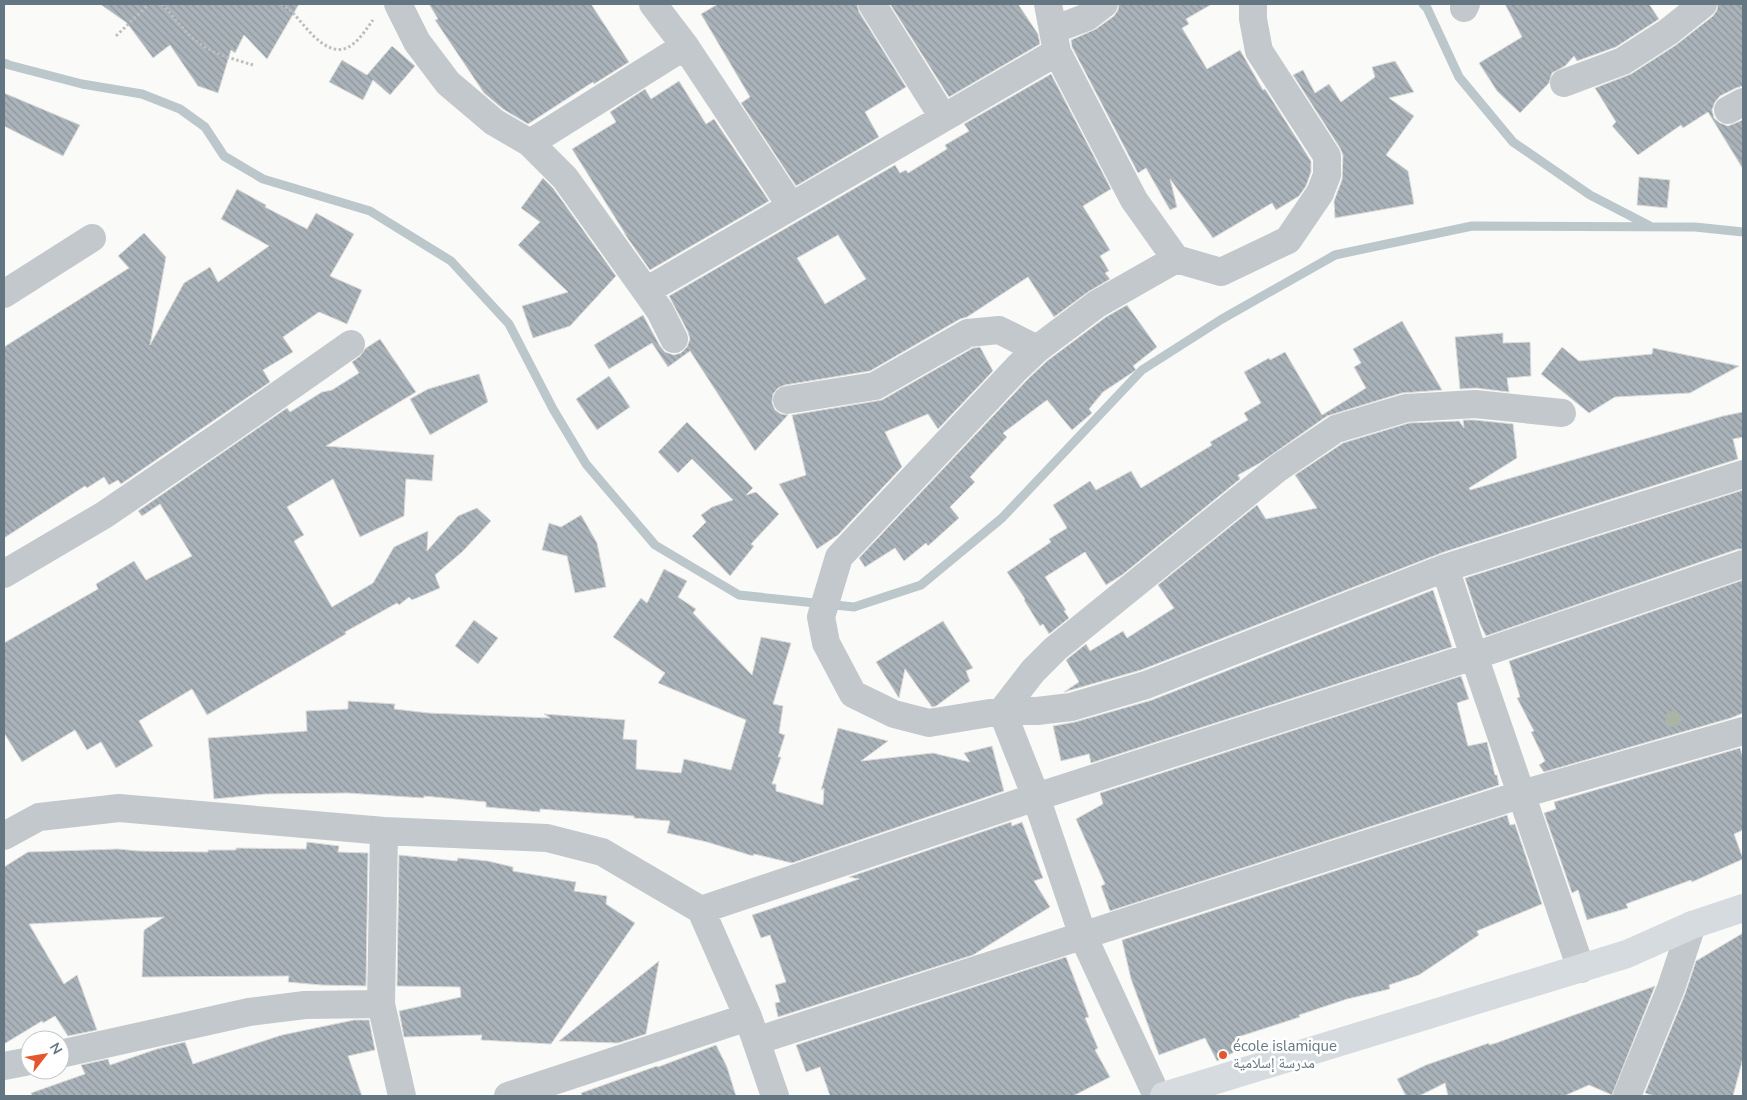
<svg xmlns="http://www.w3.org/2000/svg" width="1747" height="1100" viewBox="0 0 1747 1100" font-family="'Nunito Sans','Noto Naskh Arabic',sans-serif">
<defs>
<pattern id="building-back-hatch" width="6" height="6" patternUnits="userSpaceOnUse" patternTransform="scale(1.25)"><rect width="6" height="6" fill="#aab3b9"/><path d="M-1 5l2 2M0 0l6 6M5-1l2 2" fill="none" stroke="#8e969c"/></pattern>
</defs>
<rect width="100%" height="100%" fill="#fafaf8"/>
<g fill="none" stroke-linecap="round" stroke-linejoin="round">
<path stroke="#bbc7cb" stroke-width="9" d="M1423,4L1427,8L1459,77L1513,142L1590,195L1650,226
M4,63L9,65L82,84L142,94L180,109L205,127L224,156L263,179L370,211L451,261L509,324L553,409L586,464L655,545L739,595L854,607L921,585L1002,518L1142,370L1222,319L1335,255L1472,226L1695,227L1743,232"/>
</g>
<path fill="url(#building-back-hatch)" stroke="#dcdcda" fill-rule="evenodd" d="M100,4H299L267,59L244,35L235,53L231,50L218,93L198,86L170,45L153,58L127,23Z
M429,4H591L629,62L594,84L593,82L528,124L503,109L484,93L435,20L438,19Z
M718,4H857L859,12L906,87L865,112L879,137L796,186L741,103L750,97L701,14Z
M890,4H1018L1038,34L1040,44L949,97Z
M1119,4H1212L1186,19L1189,24L1182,28L1207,69L1240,50L1263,90L1265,89L1311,161V172L1306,186L1299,196L1276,210L1272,203L1213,238L1170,179L1177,207L1170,210L1146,168L1138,173L1072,47L1071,40L1096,29L1114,16L1118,10Z
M1505,4H1649L1659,19L1616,47L1577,61L1574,56L1565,66L1552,73L1549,83L1520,113L1497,91L1479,63L1522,37Z
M1718,4H1743V86L1736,88L1720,96L1715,102L1712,110L1714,118L1720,123L1728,126L1743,120V169L1708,112L1683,128L1681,125L1638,155L1612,126L1616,122L1595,88L1631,74L1676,45L1713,16L1717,10Z
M392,46L415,66L390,95L373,80L363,100L329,82L342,60L367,75Z
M1395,61L1414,92L1389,98L1414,116L1386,155L1408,171L1414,204L1335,218L1334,201L1342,180L1343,155L1340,148L1293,75L1303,70L1315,93L1329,84L1341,102L1375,77L1372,67Z
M1051,74L1111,189L1083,206L1110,250L1100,256L1109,271L1105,273L1110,279L1088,292L1054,317L1028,277L967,317L960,319L870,371L785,385L778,388L773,394L772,403L775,410L781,414L788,415L755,451L690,351L668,367L652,343L609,369L594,345L643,315L660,346L665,352L674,355L681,353L687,347L690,339L688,332L669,296L895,165L900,173L906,170L908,173L947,149L945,145L969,131L964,124ZM838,235L866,279L825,304L797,258Z
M679,81L706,124L714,119L769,201L650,270L624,233L626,235L572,149L616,122L610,112L645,89L651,99Z
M4,93L80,125L63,156L4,126Z
M1639,177L1670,180L1667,208L1637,205Z
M543,178L553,188L616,276L570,326L533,338L522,306L568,292L518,245L540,222L521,208Z
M237,189L266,205L265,207L307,229L316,213L354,234L330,276L362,290L347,324L319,312L283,337L293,352L263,370L270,382L121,484L118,480L109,485L104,477L87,488L85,486L4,538V347L129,268L118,256L144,233L166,257L150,345L184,283L210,267L218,282L269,246L221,219Z
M1127,305L1157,347L1133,366L1136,370L1103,392L1089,409L1092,413L1072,430L1047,400L1003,433L1007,437L970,477L975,482L950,507L959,518L928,546L926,543L904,561L895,548L865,567L859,558L1028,379L1047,361L1106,317Z
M1402,321L1442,390L1402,393L1327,416L1260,463L1238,475L1240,479L1122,575L1106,585L1085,552L1045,577L1066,610L1064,611L1069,618L1049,634L1043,624L1040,626L1024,600L1025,599L1007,572L1051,542L1049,539L1067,528L1053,505L1090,481L1096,490L1131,471L1141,488L1212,445L1210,442L1248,420L1244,413L1261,403L1244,372L1269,358L1270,360L1285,352L1322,415L1366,388L1354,367L1361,363L1353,349Z
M1503,333V343L1530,342L1531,376L1507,378L1509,392L1476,388L1460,389L1455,337Z
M380,339L416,392L326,446L434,455L432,481L406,479L404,516L360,537L333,479L287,507L304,535L294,541L332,607L373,583L394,547L428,531L427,551L458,516L477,508L491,521L462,552L435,575L440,588L412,600L409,597L399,605L397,603L345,632L346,634L207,715L192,689L139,721L153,746L116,768L101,742L87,750L75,730L22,762L4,733V643L98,589L96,584L134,561L146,580L192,556L160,504L142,516L138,511L287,408L290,412L322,392L332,390L359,373L352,362L360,356L366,348Z
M980,347L993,371L938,429L928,414L885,432L902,467L838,535L817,549L779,484L806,475L792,415L882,400L973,348Z
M1562,347L1579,361L1652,354L1653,348L1739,366L1690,393L1615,397L1589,413L1541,374Z
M479,374L488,402L430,435L410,399L428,389Z
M609,376L630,407L597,430L576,399Z
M1743,412V437L1733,439L1738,459L1444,552L1141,670L1064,692L1079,682L1066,660L1086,644L1090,651L1123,631L1127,638L1174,608L1158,585L1257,505L1266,519L1317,508L1295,475L1343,443L1409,423L1459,421L1464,428L1463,420H1475L1513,424L1517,458L1469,488L1470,490L1723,416Z
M687,422L753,488L746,495L756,492L779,514L751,544L754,546L730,576L692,536L706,522L701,515L712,507L733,500L692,459L678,473L658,452Z
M1743,490V549H1738L1486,636L1480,624L1465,578Z
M581,515L597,543L606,587L575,593L567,556L542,550L549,523L561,527Z
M664,569L687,581L678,597L696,609L693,613L752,675L761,637L791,643L773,704L783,706L779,733L785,735L778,757H781L772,784H776V791L823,805L824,788L821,790L838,728L888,741L861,761L933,753L970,762L964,753L992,746L1004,791L792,863L754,854L753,856L707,842L667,833L670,821L634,818V816L540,809V812L486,807V802L424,796V798L348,793L266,794L214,799L208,738L307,731L306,711L348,709V701L395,704L394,709L429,713L550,718L544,714L625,720L623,739L637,740L636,769L681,773L684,759L731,770L746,720L658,683L665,673L613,637L641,598L647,603Z
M1743,580V713L1731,718L1544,772L1539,765L1545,761L1531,732L1534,731L1517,698L1520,697L1509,661Z
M1433,590L1452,647L1091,763L1089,754L1061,761L1053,726L1075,722L1152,700Z
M474,620L498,638L478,664L455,646Z
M943,621L973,668L966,671L970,681L936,706L932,707L905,669L899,698L876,662Z
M1461,676L1469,699L1457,703L1468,746L1487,742L1495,775H1497L1499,785L1110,911L1101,886L1105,884L1076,819L1103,804L1100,793Z
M1740,748L1743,757V830L1734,834L1743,859L1692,882L1691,880L1626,904L1628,908L1587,920L1578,890L1572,893L1544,813L1556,809L1554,802Z
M1507,815L1510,825L1515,824L1542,904L1477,931L1479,935L1419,975L1389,985L1390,989L1347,999L1299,1015L1300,1017L1235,1038L1240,1049L1217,1061L1205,1038L1159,1055L1131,979L1122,940Z
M1011,822L1012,826L1022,822L1043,878L1034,881L1050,907L973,955L778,1017L775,1003L780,1002L775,985L786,982L770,935L761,938L752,915L859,879L849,877Z
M307,842L339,846L338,852L368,853L366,986L321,985L288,982L289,976L142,977L144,930L164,917L29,924L64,984L77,975L97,1030L68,1036L55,1016L43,1023L42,1021L4,1044V867L28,852L118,849L139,851L208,852V850H236V848L306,849Z
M399,855L457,861L458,858L488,861L513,867V871L576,882L574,891L607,896L606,904L635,923L551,1044L481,1040L482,1035L404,1037L399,1011L461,997L460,987L397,986Z
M1743,933V1058L1733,1096H1654L1645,1093L1685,994L1696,961Z
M1066,957L1089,1017L1085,1018L1098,1048L1095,1050L1110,1077L1073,1096H830L820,1067L806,1072L796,1045Z
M659,961L646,1034L618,1043L559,1041Z
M1655,986L1612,1095L1589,1085L1564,1096H1448L1445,1083L1419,1096H1406L1397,1079L1426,1065L1489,1043V1045L1496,1043Z
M354,1020H369L375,1050L348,1056L362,1096H32L31,1093L85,1074L81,1065L108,1059L110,1065L157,1049L185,1042L193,1064L282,1035Z
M716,1045L727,1067L736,1096H582L581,1093L657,1066L658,1067Z"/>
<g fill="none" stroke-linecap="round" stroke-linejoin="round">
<path stroke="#bbbfc2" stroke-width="3" stroke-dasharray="2.5 2.5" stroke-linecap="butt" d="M162,4C175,18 186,35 203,46C217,55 237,60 253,65
M281,4C286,7 290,10 294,14C307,28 330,63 353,44C361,38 367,28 373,20
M116,36L149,4"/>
<path stroke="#c3c8cc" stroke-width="28" d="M398,4L417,42L448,83L494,122L530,143L565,178L646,291L660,311L674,339
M653,4L685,46L791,206
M872,4L943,117
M1048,4L1057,52L1134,200L1176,259L1221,272L1288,240L1320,193L1327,175V156L1259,51L1253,19V4
M1464,8L1466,4
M1053,30L1087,17L1104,4
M1564,83L1623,61L1668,32L1703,4
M1728,110L1743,102
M530,143L685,46
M1176,259L1097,304L1037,349L1017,368L839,557L821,617L826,643L853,694L894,714L929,723L1002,711H1037L1071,707L1146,685L1445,568L1743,474
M646,291L1057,52
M4,294L92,238
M787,400L875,386L968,333L999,330L1037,349
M1445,568L1474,656L1581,969
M4,574L104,515L227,431L351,344
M384,831L381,1004L402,1096
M4,836L39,817L119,808L384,831L547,838L602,852L701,910L748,1017L775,1096
M701,910L1036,797L1474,656L1743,564
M756,1041L1522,794L1743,731
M60,1054L249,1012L305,1005L381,1004
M4,1066L30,1061
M508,1096L748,1017
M1157,1096L1083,936L1036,797L1002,711L1033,671L1055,649L1277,469L1336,429L1406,408L1475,404L1562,413
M1627,1096L1671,988L1692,925"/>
<path stroke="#d6dbdf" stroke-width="28" d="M1164,1096L1627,954L1692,925L1743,908"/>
</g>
<circle fill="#aab4a7" cx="1673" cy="719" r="8"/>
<circle fill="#e4572e" stroke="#fff" stroke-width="2" cx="1223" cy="1055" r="5"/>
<g text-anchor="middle" stroke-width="5" stroke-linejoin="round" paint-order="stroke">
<g font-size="15" fill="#657683" stroke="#fff" text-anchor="start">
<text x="1233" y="1051">école islamique<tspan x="1233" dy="17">مدرسة إسلامية</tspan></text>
</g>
</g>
<rect width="1747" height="1100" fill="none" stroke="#657683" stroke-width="10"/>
<g transform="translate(45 1055) rotate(59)"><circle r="24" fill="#ffffff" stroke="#c1c8cd"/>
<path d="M0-4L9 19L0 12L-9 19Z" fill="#e4572e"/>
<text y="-8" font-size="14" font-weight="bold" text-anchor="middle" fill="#657683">N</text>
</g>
</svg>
